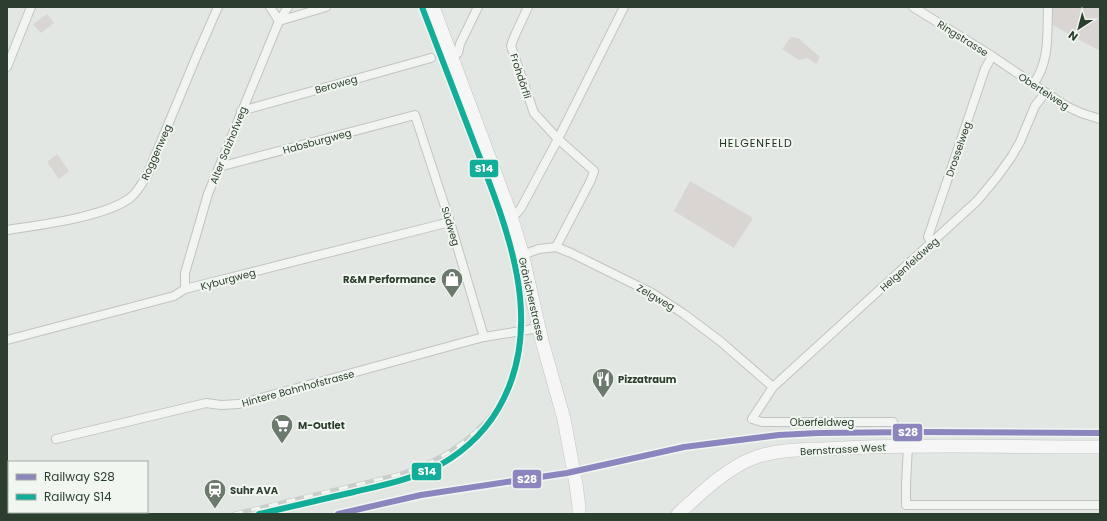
<svg xmlns="http://www.w3.org/2000/svg" width="1107" height="521" viewBox="0 0 1107 521" font-family="Poppins,sans-serif">
<rect width="100%" height="100%" fill="#e3e7e3"/>
<path fill="#d9d5d2" d="M1048,7H1100V51L1047,22Z
M47,14L54,23L41,33L33,24Z
M791,37L798,38L820,57L816,64L808,58L799,60L782,49Z
M57,154L69,171L59,179L47,162Z
M690,181L753,218L734,248L674,211Z"/>
<g fill="none" stroke-linecap="round" stroke-linejoin="round">
<g stroke="#c0c4c0" stroke-width="10">
<path id="street" d="M270,7L279,21
M528,7L515,35L511,46L534,113L558,139L594,171L591,180L556,247
M913,7L992,56L1064,105L1081,113L1100,119
M279,21L326,7
M452,57L458,53L460,44L478,7
M7,67L31,7
M1033,84C1050,63 1047,33 1048,7
M241,111L431,58
M219,167L415,115L450,222L484,337
M511,216L517,213L521,208L558,139L624,7
M7,230C39,225 105,217 130,198C138,192 143,182 148,173L197,55L218,7
M932,243L928,237L985,69L992,56
M522,255L539,249L556,247L571,253L652,293L684,314L720,341L773,387
M185,289V273L208,194L279,21L288,7
M7,340L174,296L185,289L450,222
M893,422H762L752,419L773,387L977,201L997,177L1012,156L1020,142L1035,106L1045,93
M56,439L206,403L221,405L239,404L465,342L484,337L539,328
M908,446L906,484V505H1100"/>
</g>
<g stroke="#c0c4c0" stroke-width="14">
<path id="primary" d="M433,7L509,210L521,249L542,341L564,419L576,484L579,507V514
M678,514C701,493 726,468 756,457C782,448 816,450 843,448C929,444 1015,447 1100,447"/>
</g>
<use href="#street" stroke="#f2f4f2" stroke-width="8"/>
<use href="#primary" stroke="#f6f6f6" stroke-width="13"/>
<g stroke="#cbcfcc" stroke-width="4.5">
<path id="rail" d="M234,514L397,475C447,460 489,430 512,382"/>
</g>
<use href="#rail" stroke="#f1f6f1" stroke-width="3" stroke-dasharray="9" stroke-linecap="butt"/>
<g stroke="#f1f6f1" stroke-width="9">
<path id="rail-1" d="M338,514L421,495L567,473L684,447L779,435L818,433L918,432L1100,433"/>
</g>
<g stroke="#f1f6f1" stroke-width="9">
<path id="rail-2" d="M259,514C291,507 322,499 354,492C383,485 413,479 440,465C468,449 490,427 504,398C545,314 504,221 473,140C456,96 439,51 422,7"/>
</g>
<use href="#rail-1" stroke="#8c86bf" stroke-width="6"/>
<use href="#rail-2" stroke="#13ae99" stroke-width="6"/>
</g>
<defs>
<g id="shop-pin" transform="scale(1.15)"><path d="M0 17L-7.5 6A9.5 9.5 0 1 1 7.5 6Z" fill="#6c796d" stroke="#f1f6f1"/><path d="M-5-2.5h2.3a2.7 3.5 0 0 1 5.4 0H5L5.5 6h-11ZM-1.5-2.5h3a1.5 2.3 0 0 0-3 0Z" fill="#fff"/></g>
<g id="restaurant-pin" transform="scale(1.15)"><path d="M0 17L-7.5 6A9.5 9.5 0 1 1 7.5 6Z" fill="#6c796d" stroke="#f1f6f1"/><path d="M-5-6h1v4h1v-4h1v4h1v-4h1v5L-1.5 .5V6h-2V.5L-5-1ZM5-6V6H3V1.5H1.5Q1.5-4 5-6Z" fill="#fff"/></g>
<g id="supermarket-pin" transform="scale(1.15)"><path d="M0 17L-7.5 6A9.5 9.5 0 1 1 7.5 6Z" fill="#6c796d" stroke="#f1f6f1"/><path d="M-6-5.5h2.5l.6 2H6L4.5 2H-2.5L-4.4-4H-6ZM-1.5 3.2a1.3 1.3 0 1 0 .1 0ZM3 3.2a1.3 1.3 0 1 0 .1 0Z" fill="#fff"/></g>
<g id="station-pin" transform="scale(1.15)"><path d="M0 17L-7.5 6A9.5 9.5 0 1 1 7.5 6Z" fill="#6c796d" stroke="#f1f6f1"/><path d="M-3-6H3Q5-6 5-4V2Q5 4 3 4L4.5 6H3L1.5 4h-3L-3 6H-4.5L-3 4Q-5 4-5 2V-4Q-5-6-3-6ZM-3.5-4v3h7v-3ZM-3.5 1v1.5H-2V1ZM2 1v1.5H3.5V1Z" fill="#fff"/></g>
</defs>
<g fill-rule="evenodd">
<use href="#shop-pin" x="452" y="279"/>
<use href="#restaurant-pin" x="603" y="379"/>
<use href="#supermarket-pin" x="282" y="425"/>
<use href="#station-pin" x="215" y="490"/>
</g>
<g text-anchor="middle" stroke-width="4" stroke-linejoin="round" paint-order="stroke">
<g font-size="10" fill="#2c3e2d" stroke="#f1f6f1">
<text transform="translate(963 38) rotate(32)" y="4">Ringstrasse</text>
<text transform="translate(521 76) rotate(72)" y="4">Frohdörfli</text>
<text transform="translate(336 84) rotate(-16)" y="4">Beroweg</text>
<text transform="translate(1044 91) rotate(33)" y="4">Obertelweg</text>
<text transform="translate(317 141) rotate(-15)" y="4">Habsburgweg</text>
<text transform="translate(228 145) rotate(-68)" y="4">Alter Salzhofweg</text>
<text transform="translate(958 149) rotate(-71)" y="4">Drosselweg</text>
<text transform="translate(156 152) rotate(-66)" y="4">Roggenweg</text>
<text transform="translate(451 226) rotate(73)" y="4">Südweg</text>
<text transform="translate(909 264) rotate(-42)" y="4">Helgenfeldweg</text>
<text transform="translate(228 279) rotate(-15)" y="4">Kyburgweg</text>
<text transform="translate(656 297) rotate(30)" y="4">Zelgweg</text>
<text transform="translate(532 299) rotate(77)" y="4">Gränicherstrasse</text>
<text transform="translate(298 388) rotate(-15)" y="4">Hintere Bahnhofstrasse</text>
<text x="822" y="426">Oberfeldweg</text>
<text transform="translate(843 449) rotate(-3)" y="4">Bernstrasse West</text>
</g>
<g font-size="10" font-weight="bold" fill="#2c3e2d" stroke="#f1f6f1" text-anchor="start">
<text x="436" y="283" text-anchor="end">R&amp;M Performance</text>
<text x="618" y="383">Pizzatraum</text>
<text x="298" y="429">M-Outlet</text>
<text x="230" y="494">Suhr AVA</text>
</g>
<g font-size="11" letter-spacing="1" fill="#1e2f20" stroke="#f1f6f1">
<text x="756" y="147">HELGENFELD</text>
</g>
</g>
<g stroke="#f1f6f1" stroke-width="1.5">
<rect x="469" y="159" width="30" height="19" rx="4" fill="#13ae99"/>
<rect x="892" y="423" width="31" height="19" rx="4" fill="#8c86bf"/>
<rect x="411" y="462" width="31" height="19" rx="4" fill="#13ae99"/>
<rect x="512" y="469" width="30" height="20" rx="4" fill="#8c86bf"/>
</g>
<g font-size="11" text-anchor="middle" font-weight="bold" fill="#fff">
<text x="484" y="172">S14</text>
<text x="908" y="436">S28</text>
<text x="427" y="475">S14</text>
<text x="527" y="483">S28</text>
</g>
<rect width="1107" height="521" fill="none" stroke="#2c3e2d" stroke-width="16"/>
<rect x="8" y="461" width="140" height="52" fill="#f1f6f1" stroke="#a2aca3"/>
<rect x="16" y="474" width="20" height="6" fill="#8c86bf" stroke="#a2aca3"/>
<text x="44" y="481" font-size="12" fill="#2c3e2d">Railway S28</text>
<rect x="16" y="494" width="20" height="6" fill="#13ae99" stroke="#a2aca3"/>
<text x="44" y="501" font-size="12" fill="#2c3e2d">Railway S14</text>
<g transform="translate(1079 28) rotate(216)" stroke="#f1f6f1" stroke-width="3" paint-order="stroke">
<path d="M0-3L7 15L0 10L-7 15Z" fill="#2c3e2d"/>
<text y="-6" font-size="11" font-weight="bold" text-anchor="middle" fill="#2c3e2d">N</text>
</g>
</svg>
